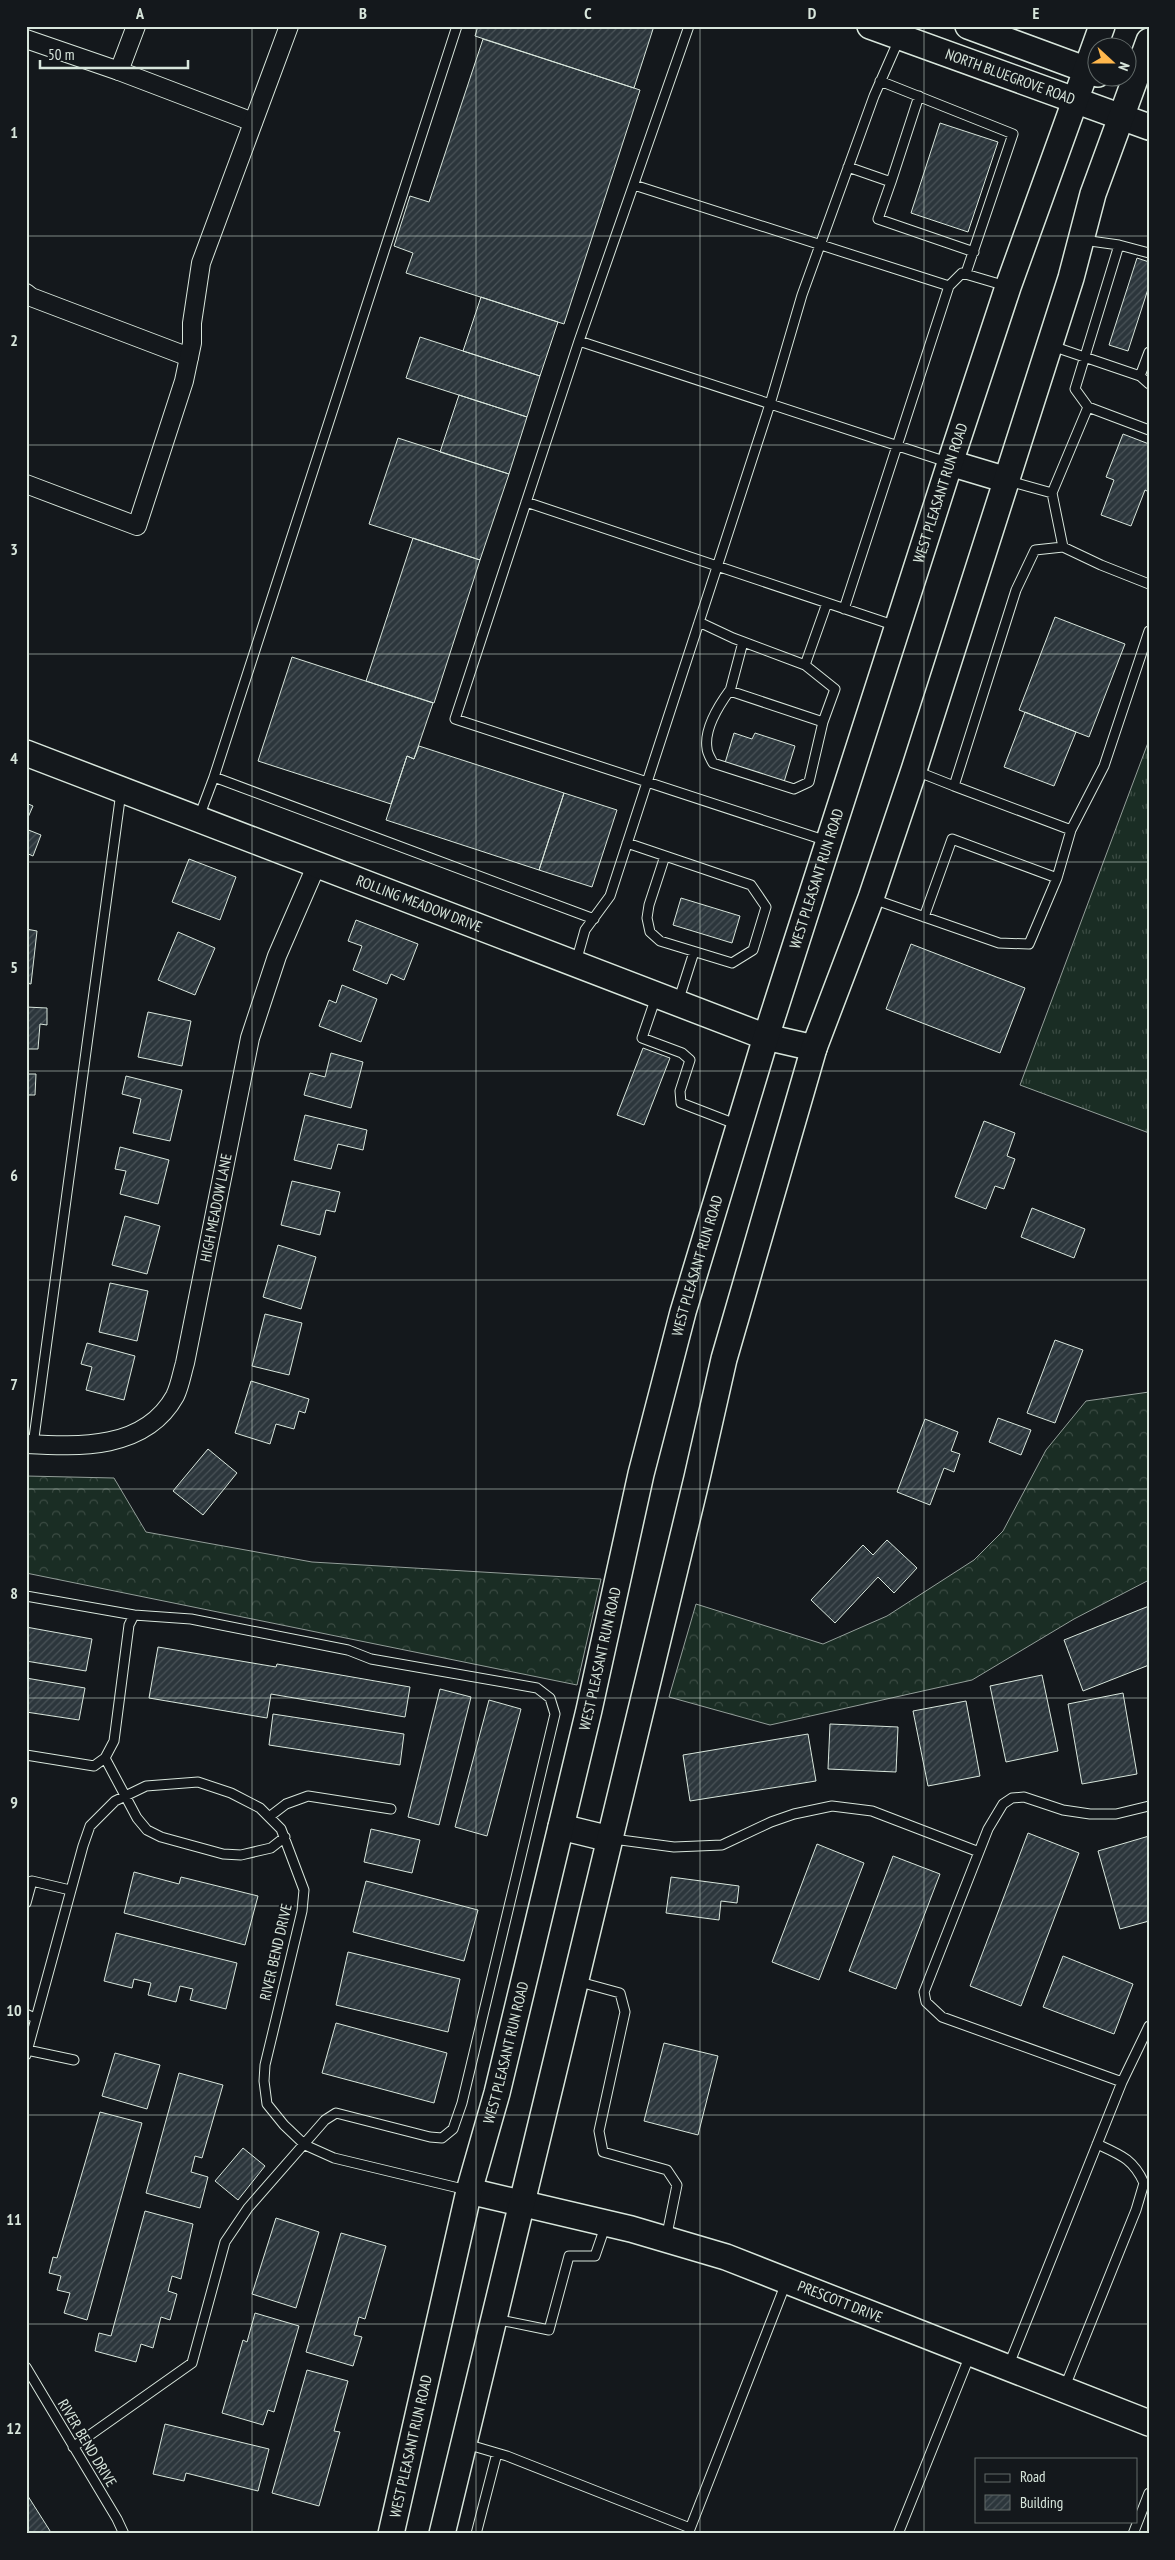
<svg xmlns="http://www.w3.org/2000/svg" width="1175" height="2560" viewBox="0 0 1175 2560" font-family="'PT Sans Narrow',sans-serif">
<defs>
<pattern id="grass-tufts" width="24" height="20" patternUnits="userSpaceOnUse" patternTransform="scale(1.25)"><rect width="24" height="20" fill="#1a2d24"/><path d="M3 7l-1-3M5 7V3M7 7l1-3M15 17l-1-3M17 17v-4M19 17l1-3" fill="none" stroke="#3b4b43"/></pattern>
<pattern id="forest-crowns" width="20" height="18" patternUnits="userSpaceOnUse" patternTransform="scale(1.25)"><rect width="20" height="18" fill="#1a2d24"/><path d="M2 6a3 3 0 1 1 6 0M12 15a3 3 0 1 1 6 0" fill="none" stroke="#3b4b43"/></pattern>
<pattern id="building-hatch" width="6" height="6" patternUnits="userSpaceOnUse" patternTransform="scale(1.25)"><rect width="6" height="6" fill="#2c363c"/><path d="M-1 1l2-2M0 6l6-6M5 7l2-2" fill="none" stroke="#4a5358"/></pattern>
</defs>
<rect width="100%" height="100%" fill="#14181c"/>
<path fill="url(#grass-tufts)" stroke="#939e99" d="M1149,740V1133L1020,1085Z"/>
<path fill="url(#forest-crowns)" stroke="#939e99" d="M1149,1392V1580L1074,1619L972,1680L770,1725L669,1697L696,1604L823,1644L887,1616L974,1560L1003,1531L1046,1450L1086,1401Z
M26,1476L114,1478L146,1532L312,1562L601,1579L577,1685L26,1573Z"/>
<path fill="url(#building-hatch)" stroke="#d8e6dc" d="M478,26H654L634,88L475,36Z
M483,39L640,90L564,324L406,273L413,253L394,246L410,196L429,202Z
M940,123L998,142L968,232L911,213Z
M1137,258L1149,262V286L1128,351L1109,345Z
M481,297L558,322L540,376L463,351Z
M420,337L540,376L527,417L406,378Z
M459,395L527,417L509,474L440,452Z
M1123,434L1149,444V492L1145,490L1131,526L1101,515L1114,480L1106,477Z
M398,438L509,474L480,560L369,524Z
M413,538L480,560L434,703L366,681Z
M1055,617L1125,644L1089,737L1019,710Z
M292,657L433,703L414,759L407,756L391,804L258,761Z
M1025,712L1076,732L1054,786L1004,767Z
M734,733L752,739L755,733L795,746L784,782L725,763Z
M419,746L564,793L539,870L386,820L407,756L414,759Z
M564,793L617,810L592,887L539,870Z
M26,803L33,806L26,822Z
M26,829L41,835L33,856L26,853Z
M189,859L236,877L220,920L172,902Z
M681,898L740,916L732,943L673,925Z
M356,920L418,944L404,980L391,974L387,984L353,970L362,946L348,941Z
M26,929L37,931L31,984L26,983Z
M178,932L215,948L195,995L158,980Z
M911,944L1025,988L1000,1053L886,1009Z
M342,985L377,999L361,1042L319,1026L329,1000L336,1003Z
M26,1007L47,1008V1025L40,1024L38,1049H26Z
M148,1012L191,1021L182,1066L138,1057Z
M643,1048L670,1058L644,1125L617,1115Z
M331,1053L363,1062L351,1108L304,1095L310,1073L325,1077Z
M26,1074H36L35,1095H27L26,1100Z
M126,1076L182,1090L170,1141L133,1133L141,1099L122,1094Z
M305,1115L367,1130L363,1150L338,1144L331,1169L294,1160Z
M984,1121L1015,1133L1007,1156L1015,1159L1004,1189L995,1186L986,1209L955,1197Z
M120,1147L169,1160L158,1204L120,1194L126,1171L115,1169Z
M292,1181L340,1192L335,1212L326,1210L320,1235L281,1225Z
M1032,1208L1085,1229L1074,1258L1021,1237Z
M125,1216L160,1226L147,1274L112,1265Z
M278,1245L316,1257L301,1309L263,1297Z
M110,1283L148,1291L137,1341L99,1332Z
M265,1314L302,1323L289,1375L252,1366Z
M1055,1340L1083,1350L1055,1423L1027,1413Z
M87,1343L135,1356L124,1400L86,1390L92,1367L81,1364Z
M251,1381L309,1399L305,1413L299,1411L294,1429L276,1424L270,1444L235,1433Z
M998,1418L1031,1430L1021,1455L989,1442Z
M925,1419L958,1432L951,1451L960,1454L954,1472L944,1468L930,1505L897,1492Z
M208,1449L237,1473L203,1515L173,1491Z
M887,1540L917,1568L894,1593L878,1577L835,1623L811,1600L863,1545L873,1555Z
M1149,1606V1665L1083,1691L1064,1640Z
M26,1627L92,1639L86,1671L26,1661Z
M158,1647L276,1667L277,1664L410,1687L405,1717L271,1694L267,1718L149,1698Z
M1042,1675L1058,1751L1006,1762L990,1686Z
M26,1678L85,1688L79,1720L26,1712Z
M440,1689L471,1697L439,1825L408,1817Z
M1123,1693L1137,1774L1082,1784L1068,1704Z
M489,1700L521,1709L487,1836L455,1827Z
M966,1701L980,1776L928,1786L913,1711Z
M273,1714L404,1734L400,1765L269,1745Z
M830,1724L898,1727L896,1772L828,1769Z
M808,1734L816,1781L690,1801L683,1755Z
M371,1829L420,1840L412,1873L364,1862Z
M1028,1833L1079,1853L1021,2006L970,1986Z
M1149,1836V1921L1120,1929L1098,1851Z
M817,1844L864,1863L819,1980L772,1962Z
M893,1856L940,1874L896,1989L849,1971Z
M134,1872L179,1884L181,1877L258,1896L245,1945L124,1913Z
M671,1877L739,1886L737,1903L721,1901L719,1920L666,1913Z
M366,1881L478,1910L464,1961L353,1932Z
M116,1933L237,1963L226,2009L190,2000L193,1989L180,1986L176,2002L148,1995L151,1983L134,1979L132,1988L104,1981Z
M348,1952L460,1979L448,2032L336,2005Z
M1063,1956L1133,1984L1114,2034L1043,2007Z
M336,2023L447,2053L434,2103L322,2073Z
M664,2043L718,2056L698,2135L644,2121Z
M115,2053L160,2065L147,2109L102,2096Z
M179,2073L223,2085L202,2158L195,2156L191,2172L208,2177L200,2208L146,2193Z
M100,2112L142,2123L87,2320L64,2313L70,2293L57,2290L61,2276L49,2273L53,2257L57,2258Z
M243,2148L265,2166L238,2200L215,2181Z
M145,2211L193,2224L181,2279L172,2276L168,2291L177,2294L170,2320L161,2317L153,2348L141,2344L136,2362L95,2351L99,2333L111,2336Z
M276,2218L319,2232L296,2308L252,2294Z
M341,2233L386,2246L365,2319L359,2317L354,2335L362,2337L353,2366L306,2352Z
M255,2313L299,2326L274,2412L268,2410L263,2425L222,2413L243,2340L247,2342Z
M307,2370L348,2381L334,2431L340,2432L319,2506L272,2493Z
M165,2424L269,2449L258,2491L186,2473L184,2481L153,2474Z
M26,2493L52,2534H26Z"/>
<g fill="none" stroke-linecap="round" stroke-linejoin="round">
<g stroke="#d8e6dc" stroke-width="11">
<path id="lane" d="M457,26L214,777L594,919
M689,26L579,341L455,719L827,841
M880,81L1013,134L966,273
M848,167L891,182L919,96
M891,182L878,219L974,252
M634,185L949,286
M1083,240L1119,245L1149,253
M1119,245L1075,389L1088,407L1149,430
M579,341L950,463
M1052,346L1140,376L1149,384
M1140,376L1149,352
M1088,407L1052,493L1063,547L1101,565L1149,584
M1009,481L1052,493
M526,502L896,626
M844,609L949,286L962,273L1006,286
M699,622L733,638L805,665L827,603
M743,642L730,691L823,722
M730,690C719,705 704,729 707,748C707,753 711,759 713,763L794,789L809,782L823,722L835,689L805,665
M916,771L954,786L1016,590L1035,550L1063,547
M954,786L1071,830L1104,766L1149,631
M199,817L214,777
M627,843L751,885L766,907L753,950L732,963L660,941L650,932L647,918L649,905L665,856
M873,899L999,943L1029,944L1057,878L1071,830
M924,917L952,839L1057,878
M576,962L585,930L610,896L770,404L802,295L874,96L900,37
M656,997L642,1038L682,1053L690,1060L680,1091L681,1103L738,1125
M678,1002L694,952
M33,1445L121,792
M26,1596L134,1615
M26,1755L94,1766L105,1758L114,1741L129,1625L134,1615L191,1619L348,1650L371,1659L537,1688L550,1698L555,1714L462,2103L453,2129L442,2138L430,2137L336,2113L325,2120L248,2208L225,2242L192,2363L73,2447
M105,1758L137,1818L147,1830L161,1837L223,1854L241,1855L271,1848L285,1837
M269,1817L286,1804L308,1796L391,1809
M613,1839L674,1847L722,1845L771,1822L794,1814L832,1806L872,1811L979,1852
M26,1903L32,1881L70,1890
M576,1981L620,1993L625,2012L599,2131L603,2152L667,2170L677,2185L666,2239
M26,2014L35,2018
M27,2050L74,2060
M26,2055L83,1846L90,1826L115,1801L146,1786L198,1782L231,1793L260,1808L281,1829L304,1890L302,1911L265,2065L264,2081L267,2104L284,2125L305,2145L334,2158L467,2190
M1122,2082L942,2017L926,2002L924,1992L988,1829L1003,1804L1012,1798L1024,1797L1063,1810L1090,1814H1116L1149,1806
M495,2319L549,2330L569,2256H595L606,2224
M26,2367L117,2519L124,2534
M1008,2367L1122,2082L1149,2026
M1064,2389L1136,2210L1144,2183C1133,2159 1121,2155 1097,2144
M466,2444L507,2456L690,2528
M476,2534L497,2453
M688,2534L786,2283
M898,2534L970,2355
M1133,2534L1149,2493"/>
</g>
<g stroke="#d8e6dc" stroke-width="20">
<g id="street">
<path d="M26,39L119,71L253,122"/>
<path d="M119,71L136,26"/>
<path d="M26,293L31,297L189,357"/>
<path d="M26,484L137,526L184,381L192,343V323L201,263L289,26"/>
<path id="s1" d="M26,1444C79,1447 145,1450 175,1396C180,1386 182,1373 185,1363L250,1038L277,956L317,864"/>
</g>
</g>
<g stroke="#d8e6dc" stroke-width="28">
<g id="secondary">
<path id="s2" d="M870,26L1149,127"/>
<path d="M968,26L1098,74"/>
<path d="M950,463L1007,480"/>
<path id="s3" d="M26,753L766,1037L814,1048"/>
<path d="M561,1827L610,1839"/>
<path id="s4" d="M469,2191L631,2229L726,2257L1149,2423"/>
<path id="s5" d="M391,2534L469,2191L497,2093L589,1710L641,1474L683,1312L766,1037L950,463L1008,287L1102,26"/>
<path d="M442,2534L697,1478L724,1359L814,1048L871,898L914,770L1071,278L1093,194L1149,41"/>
</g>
</g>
<use href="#lane" stroke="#14181c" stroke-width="9"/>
<use href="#street" stroke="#14181c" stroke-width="18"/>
<use href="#secondary" stroke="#14181c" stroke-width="25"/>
</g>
<path fill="none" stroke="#d8e6dc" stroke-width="1" stroke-opacity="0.55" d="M252,26V2534M476,26V2534M700,26V2534M924,26V2534M26,236H1149M26,445H1149M26,654H1149M26,862H1149M26,1071H1149M26,1280H1149M26,1489H1149M26,1698H1149M26,1906H1149M26,2115H1149M26,2324H1149"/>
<g text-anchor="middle" stroke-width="4" stroke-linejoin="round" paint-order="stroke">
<g font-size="15" fill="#d8e6dc" stroke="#14181c">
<text dy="5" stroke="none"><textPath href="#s2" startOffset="149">NORTH BLUEGROVE ROAD</textPath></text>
<text dy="5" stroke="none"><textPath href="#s5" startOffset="2115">WEST PLEASANT RUN ROAD</textPath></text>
<text dy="5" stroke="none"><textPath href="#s5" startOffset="1710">WEST PLEASANT RUN ROAD</textPath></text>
<text dy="5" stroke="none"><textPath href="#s3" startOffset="421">ROLLING MEADOW DRIVE</textPath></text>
<text dy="5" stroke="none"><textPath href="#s1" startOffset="359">HIGH MEADOW LANE</textPath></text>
<text dy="5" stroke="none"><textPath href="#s5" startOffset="1305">WEST PLEASANT RUN ROAD</textPath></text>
<text dy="5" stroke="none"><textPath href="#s5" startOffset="900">WEST PLEASANT RUN ROAD</textPath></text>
<text transform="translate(276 1952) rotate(-77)" y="5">RIVER BEND DRIVE</text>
<text dy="5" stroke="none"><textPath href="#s5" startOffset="495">WEST PLEASANT RUN ROAD</textPath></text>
<text dy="5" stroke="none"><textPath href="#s4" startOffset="388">PRESCOTT DRIVE</textPath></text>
<text transform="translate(87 2443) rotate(59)" y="5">RIVER BEND DRIVE</text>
<text dy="5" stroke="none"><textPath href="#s5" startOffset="90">WEST PLEASANT RUN ROAD</textPath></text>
</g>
</g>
<rect width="1175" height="2560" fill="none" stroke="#14181c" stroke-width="55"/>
<rect x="975" y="2458" width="162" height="65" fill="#14181c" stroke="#626a69"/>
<rect x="985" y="2474" width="25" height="8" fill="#14181c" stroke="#626a69"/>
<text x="1020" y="2482" font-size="15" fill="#d8e6dc">Road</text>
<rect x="985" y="2495" width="25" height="15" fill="url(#building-hatch)" stroke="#626a69"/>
<text x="1020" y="2508" font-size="15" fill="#d8e6dc">Building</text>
<g transform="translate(1112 62) rotate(111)"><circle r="24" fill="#14181c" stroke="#626a69"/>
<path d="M0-4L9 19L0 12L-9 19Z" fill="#ffb74d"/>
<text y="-8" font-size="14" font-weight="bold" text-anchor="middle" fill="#d8e6dc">N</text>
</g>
<path d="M40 60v8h148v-8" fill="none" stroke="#d8e6dc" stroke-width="2.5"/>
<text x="48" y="60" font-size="15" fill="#d8e6dc" stroke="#14181c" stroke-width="4" paint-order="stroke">50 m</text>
<rect x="28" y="28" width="1120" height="2504" fill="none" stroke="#d8e6dc" stroke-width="2"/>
<g font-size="16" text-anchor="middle" font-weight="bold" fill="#d8e6dc">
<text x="140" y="19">A</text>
<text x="363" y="19">B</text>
<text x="588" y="19">C</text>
<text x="812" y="19">D</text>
<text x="1036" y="19">E</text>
<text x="14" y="138">1</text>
<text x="14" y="346">2</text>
<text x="14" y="555">3</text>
<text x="14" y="764">4</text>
<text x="14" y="973">5</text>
<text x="14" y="1181">6</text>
<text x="14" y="1390">7</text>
<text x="14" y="1599">8</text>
<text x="14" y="1808">9</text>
<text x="14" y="2016">10</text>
<text x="14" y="2225">11</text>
<text x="14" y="2434">12</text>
</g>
</svg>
